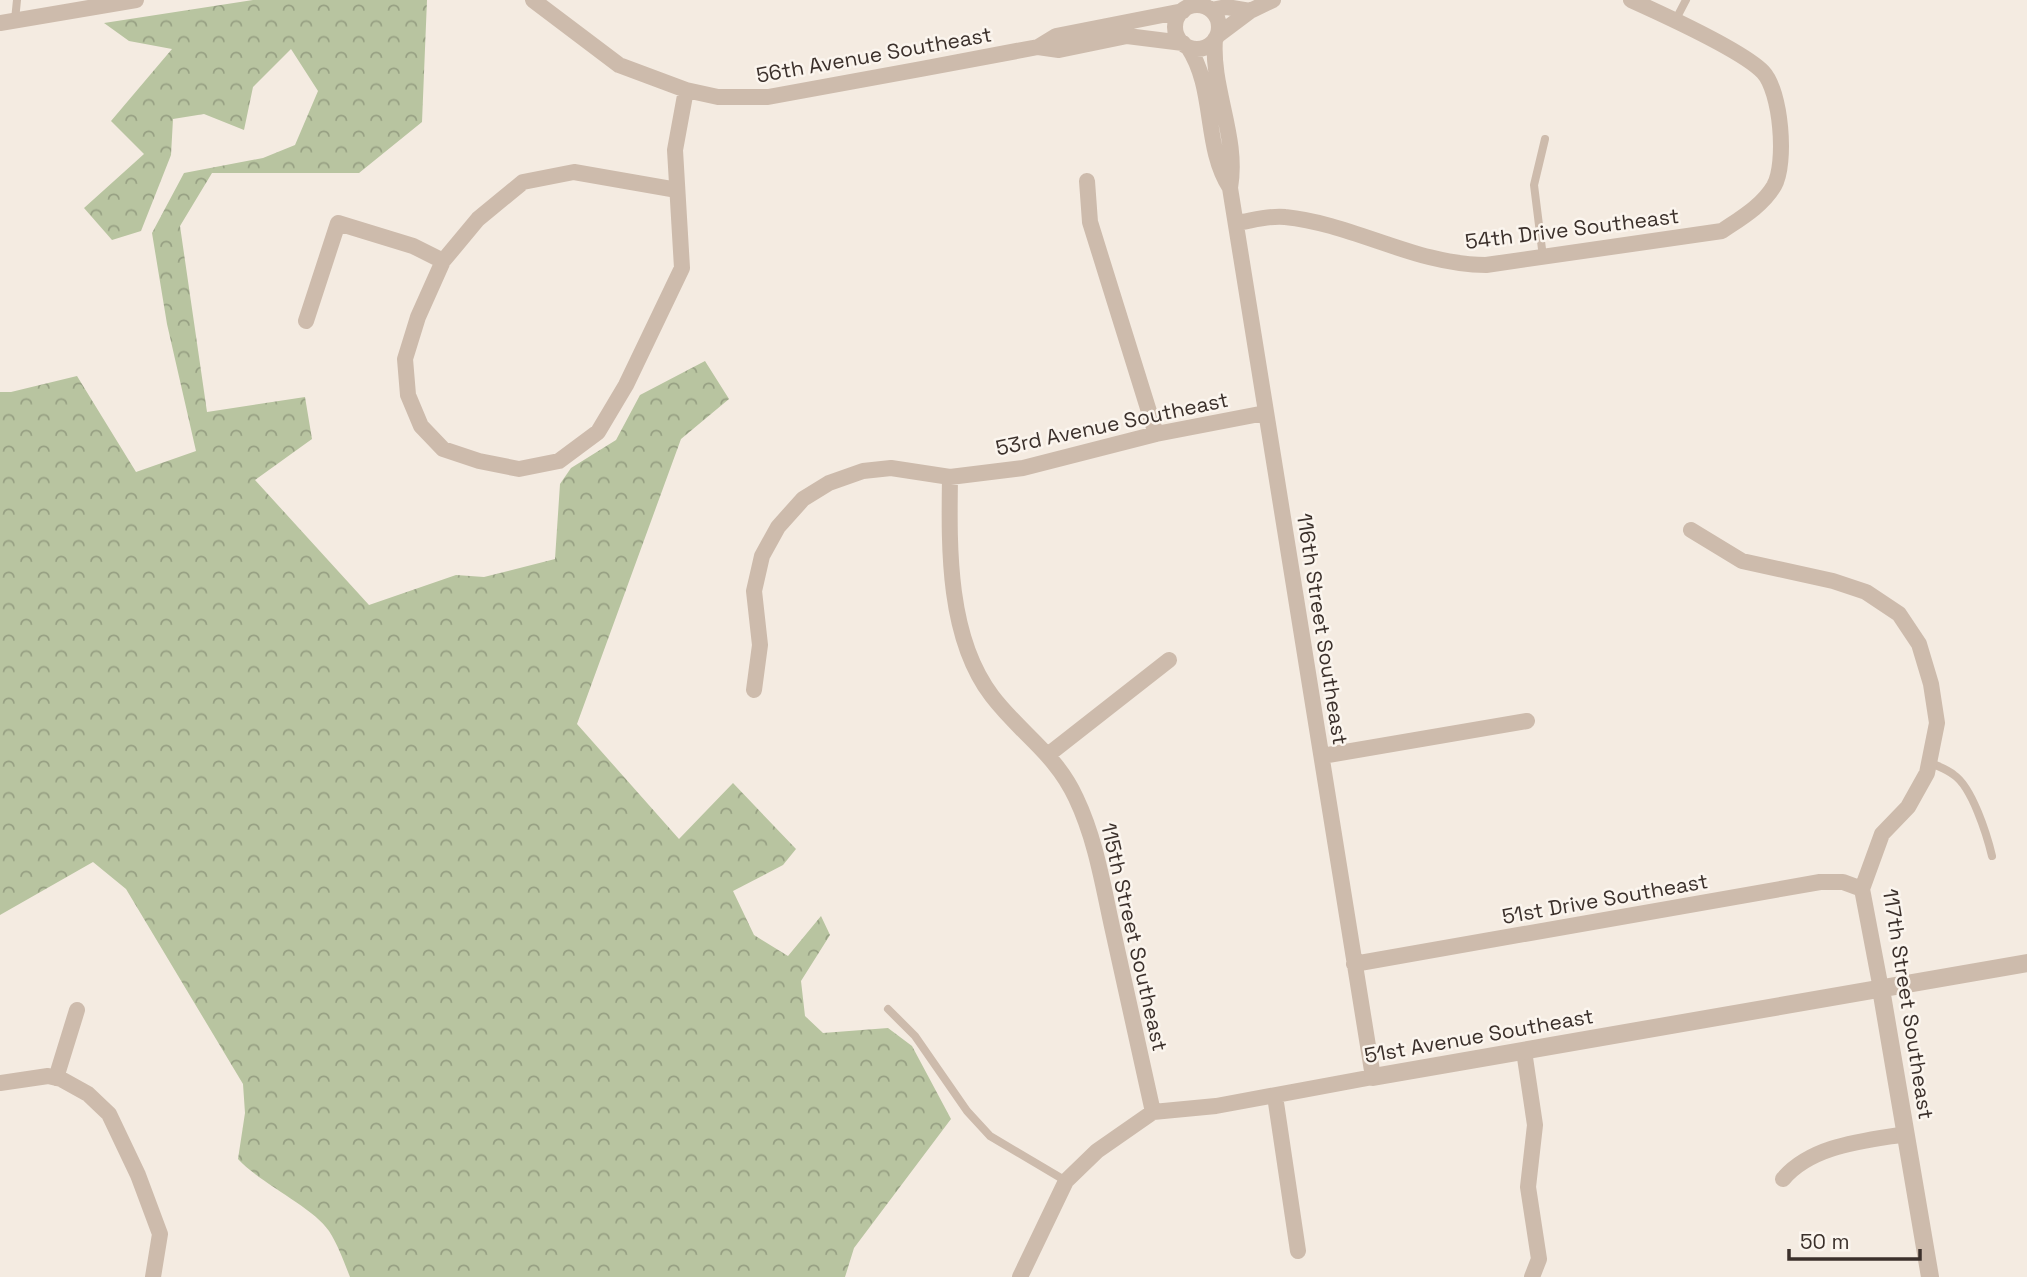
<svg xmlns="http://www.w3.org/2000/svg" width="2027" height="1277" viewBox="0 0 2027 1277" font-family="'Space Grotesk',sans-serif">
<defs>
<pattern id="forest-crowns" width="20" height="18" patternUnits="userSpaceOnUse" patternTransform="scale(1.75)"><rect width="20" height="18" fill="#b8c4a0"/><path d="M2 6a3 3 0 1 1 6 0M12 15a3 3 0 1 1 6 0" fill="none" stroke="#97a083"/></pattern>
</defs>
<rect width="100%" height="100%" fill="#f4ebe1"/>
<path fill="url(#forest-crowns)" d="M253,0H427L422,122L359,173H212L180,226L207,412L305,397L312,439L255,480L369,605L456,575L484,577L555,559L560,484L571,468L616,440L640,395L705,361L729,399L681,439L577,724L679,839L733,783L796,849L783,865L733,891L754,935L788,956L821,916L830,935L801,981L805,1016L823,1033L888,1028L912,1046L951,1119L854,1248L845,1277H350C344,1262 338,1245 329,1231C313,1207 261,1184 238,1159L245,1113L243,1084L126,889L93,862L0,915V392H11L77,376L136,472L196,451L167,324L152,233L184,173L263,158L295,145L318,91L291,49L253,87L244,130L204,114L173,119L171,155L141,231L112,240L84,208L144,154L111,121L172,49L129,41L104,23Z"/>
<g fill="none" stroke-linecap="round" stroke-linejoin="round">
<path stroke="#cdbbac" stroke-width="8" d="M15,20L17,0
M1675,21L1686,0
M1543,257L1534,185L1545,139
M1929,762C1937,766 1947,769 1954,775C1972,787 1987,835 1992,856
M888,1009L915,1036L967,1111L990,1136L1066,1181"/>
<path stroke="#cdbbac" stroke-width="16" d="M533,0L619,65L686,90L718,97H768L921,69L1038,47L1056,36L1183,11
M1175 27a22 22 0 1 1 44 0a22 22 0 1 1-44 0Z
M1211,10L1227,7L1250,11
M0,23L136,0
M1218,35L1250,11L1273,0
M1038,47L1059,50L1127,36L1183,43
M1188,47C1216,89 1203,146 1230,188
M1087,181L1090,222L1156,434
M677,190L574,172L523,182L478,219L443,261L418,317L405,359L408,395L421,426L443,449L479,461L519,469L559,461L598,432L626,385L682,268L675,150L686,90
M1236,223C1251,221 1269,215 1285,217C1354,224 1416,265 1486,265L1722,231C1741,218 1762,206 1774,186C1787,163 1781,91 1763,72C1742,50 1662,14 1631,0
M306,321L338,223L413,246L443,261
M950,477C949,547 947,637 992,696C1021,734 1056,754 1076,798C1096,840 1103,886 1113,931C1126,991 1140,1051 1153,1112
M1691,530L1742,561L1833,581L1866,592L1899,614L1919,644L1931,684L1937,723L1927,773L1908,807L1882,834L1862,889L1881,989
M754,690L760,645L754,591L762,556L778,527L803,499L829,483L863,471L891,468L950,477L1023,468L1156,434L1265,413
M1049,754L1169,660
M1322,756L1527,721
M1354,964L1820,882H1843L1862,889
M1524,1051L1535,1125L1528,1187L1539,1259L1532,1277
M56,1078L77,1010
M0,1083L48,1076L61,1079L88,1094L109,1114L138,1175L160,1234L153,1277
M1275,1096L1298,1251
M1783,1179C1812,1145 1864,1141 1906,1134
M1020,1277L1066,1181L1097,1151L1153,1112L1216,1106L1373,1077L1230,188C1239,137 1211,89 1215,39"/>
<path stroke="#cdbbac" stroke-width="18" d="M1881,989L1930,1277
M1373,1077L2027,963"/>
</g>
<g text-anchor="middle" stroke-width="5" stroke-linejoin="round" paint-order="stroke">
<g font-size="21" fill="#3b302b" stroke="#fbf5ee">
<text transform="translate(874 55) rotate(-10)" y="7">56th Avenue Southeast</text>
<text transform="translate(1572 229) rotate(-7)" y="7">54th Drive Southeast</text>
<text transform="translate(1112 424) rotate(-12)" y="7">53rd Avenue Southeast</text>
<text transform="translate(1322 629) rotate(81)" y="7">116th Street Southeast</text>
<text transform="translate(1605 899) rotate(-10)" y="7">51st Drive Southeast</text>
<text transform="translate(1134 937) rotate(77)" y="7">115th Street Southeast</text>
<text transform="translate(1908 1004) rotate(81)" y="7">117th Street Southeast</text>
<text transform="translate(1479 1036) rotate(-10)" y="7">51st Avenue Southeast</text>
</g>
</g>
<path d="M1789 1249v10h131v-10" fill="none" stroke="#3b302b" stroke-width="3.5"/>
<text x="1800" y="1249" font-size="21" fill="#3b302b" stroke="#fbf5ee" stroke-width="5" paint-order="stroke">50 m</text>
</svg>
